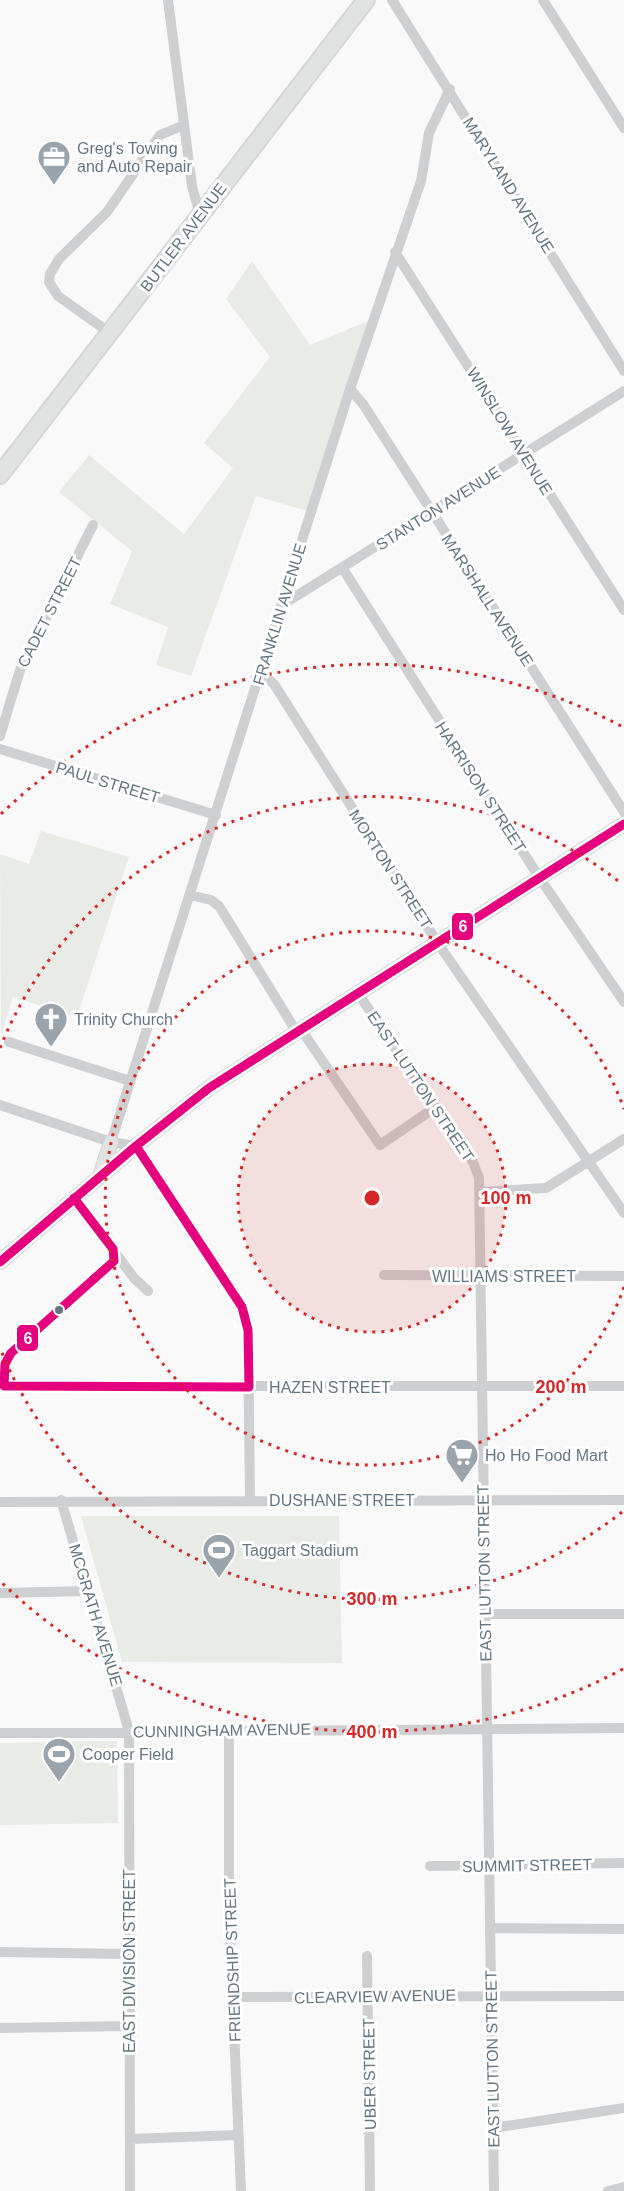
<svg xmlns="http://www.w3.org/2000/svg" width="624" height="2191" viewBox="0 0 624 2191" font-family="Helvetica,sans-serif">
<rect width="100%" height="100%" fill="#f9f9f9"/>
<path fill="#e8ebe6" d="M252,261L310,345L373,319L311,512L256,496L191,676L156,665L168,627L110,604L132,551L59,492L89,455L184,534L233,468L204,443L270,357L226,299Z
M41,831L129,857L77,1017L13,997L1,1037L0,854L29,864Z
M81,1516H339L342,1663L122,1662Z
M117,1741L118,1823L0,1825V1743Z"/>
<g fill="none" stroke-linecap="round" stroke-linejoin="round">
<g stroke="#d5d6d7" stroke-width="16">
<path id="secondary" d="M100,1176L111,1142
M0,1262L136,1146L209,1088L624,824"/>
</g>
<g stroke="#d5d6d7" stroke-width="20">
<path id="primary" d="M0,475L366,0"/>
</g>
<path stroke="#cecfd0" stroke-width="10" d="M168,0L192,186L200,215
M392,0L624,371
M543,0L624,128
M395,252L624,610
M110,333L58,296L49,282L50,274L59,259L107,212L160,135L184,125
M350,389L363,404L624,812
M343,569L539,877L624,1002
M282,605L624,391
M261,673L274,684L437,942L624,1213
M0,736L20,670L93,525
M0,749L216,815
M190,895L211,900L219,906L296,1031
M357,992L473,1162L479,1178L494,2191
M300,1028L380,1145L436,1107
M9,1042L130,1081
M0,1105L111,1142L136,1146L242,1307L248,1330L250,1501
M111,1142L350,389L421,181L429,133L450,89
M480,1192L546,1188L624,1139
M74,1198L134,1278L148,1291
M384,1275L624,1276
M0,1386H624
M4,1386L5,1364L11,1353L109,1268L114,1261V1252
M61,1500L129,1731L130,2191
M0,1502L624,1500
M0,1593L88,1591
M484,1614H624
M229,1730V1914L241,2191
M0,1733L624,1728
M430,1866L624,1863
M490,1928L624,1929
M0,1952L129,1954
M367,1956L370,2191
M233,1997L624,1996
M0,2028L129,2026
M493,2128L624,2108
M130,2139L238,2135
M608,2191L624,2187"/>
<use href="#secondary" stroke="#e1e2e2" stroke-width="14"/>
<use href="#primary" stroke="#e1e2e2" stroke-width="16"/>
<g stroke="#fff" stroke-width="14">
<path id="bus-1" d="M74,1198L113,1249L114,1261L11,1353L5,1364L4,1386L249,1387L248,1330L242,1307L136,1146
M0,1262L136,1146L209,1088L624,824"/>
</g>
<use href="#bus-1" stroke="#e5007d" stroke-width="9"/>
</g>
<circle cx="372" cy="1198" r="134" fill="#d62828" fill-opacity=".12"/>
<g fill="none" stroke="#d62828" stroke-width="3" stroke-dasharray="3 6">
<circle cx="372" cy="1198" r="134"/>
<path d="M624 1287A267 267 0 1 1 624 1109"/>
<path d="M622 1512A401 401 0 0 1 0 1348M0 1048A401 401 0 0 1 622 884"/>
<path d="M623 1669A534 534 0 0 1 1 1582M1 814A534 534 0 0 1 623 727"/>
</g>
<defs>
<g id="office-pin" transform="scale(1.725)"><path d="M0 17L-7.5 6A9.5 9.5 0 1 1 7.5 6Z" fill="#99a4ac" stroke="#fff"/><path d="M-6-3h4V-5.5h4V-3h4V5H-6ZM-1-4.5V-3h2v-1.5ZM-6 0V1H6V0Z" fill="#fff"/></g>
<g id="church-pin" transform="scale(1.725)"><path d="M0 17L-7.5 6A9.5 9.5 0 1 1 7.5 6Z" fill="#99a4ac" stroke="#fff"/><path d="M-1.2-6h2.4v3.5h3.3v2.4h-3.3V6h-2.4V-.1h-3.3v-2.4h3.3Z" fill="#fff"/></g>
<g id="supermarket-pin" transform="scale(1.725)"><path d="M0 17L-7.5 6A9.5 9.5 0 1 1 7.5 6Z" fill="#99a4ac" stroke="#fff"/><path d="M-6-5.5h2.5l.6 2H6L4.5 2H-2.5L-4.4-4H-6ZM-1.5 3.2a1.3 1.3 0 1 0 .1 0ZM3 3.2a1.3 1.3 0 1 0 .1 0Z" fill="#fff"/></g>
<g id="stadium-pin" transform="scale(1.725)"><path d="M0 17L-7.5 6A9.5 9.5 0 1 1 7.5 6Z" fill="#99a4ac" stroke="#fff"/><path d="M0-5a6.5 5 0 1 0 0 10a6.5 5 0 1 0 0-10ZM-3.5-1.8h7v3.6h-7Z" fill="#fff"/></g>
</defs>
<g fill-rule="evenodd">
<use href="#office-pin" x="54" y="157"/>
<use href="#church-pin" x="51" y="1019"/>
<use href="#supermarket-pin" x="462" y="1455"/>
<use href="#stadium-pin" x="219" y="1550"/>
<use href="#stadium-pin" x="59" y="1754"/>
</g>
<circle fill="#657683" stroke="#fff" stroke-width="2" cx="59" cy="1310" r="5"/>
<g text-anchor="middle" stroke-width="6" stroke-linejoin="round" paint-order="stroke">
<g font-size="16" fill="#657683" stroke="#fff" text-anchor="start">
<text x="77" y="154">Greg's Towing<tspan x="77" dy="18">and Auto Repair</tspan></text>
<text x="74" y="1025">Trinity Church</text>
<text x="485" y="1461">Ho Ho Food Mart</text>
<text x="242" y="1556">Taggart Stadium</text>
<text x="82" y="1760">Cooper Field</text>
</g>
<g font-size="16" fill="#657683" stroke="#fff">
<text transform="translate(509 185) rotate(58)" y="6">MARYLAND AVENUE</text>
<text transform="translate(183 237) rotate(-53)" y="6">BUTLER AVENUE</text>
<text transform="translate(510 431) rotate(58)" y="6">WINSLOW AVENUE</text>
<text transform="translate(438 508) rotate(-32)" y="6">STANTON AVENUE</text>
<text transform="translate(488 600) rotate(57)" y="6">MARSHALL AVENUE</text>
<text transform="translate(49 612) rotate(-63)" y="6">CADET STREET</text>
<text transform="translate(279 614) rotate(-73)" y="6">FRANKLIN AVENUE</text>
<text transform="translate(108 782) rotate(17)" y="6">PAUL STREET</text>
<text transform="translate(481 787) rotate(57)" y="6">HARRISON STREET</text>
<text transform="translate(391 869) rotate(57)" y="6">MORTON STREET</text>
<text transform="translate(421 1086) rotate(56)" y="6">EAST LUTTON STREET</text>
<text x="504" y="1282">WILLIAMS STREET</text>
<text x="330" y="1393">HAZEN STREET</text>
<text x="342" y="1506">DUSHANE STREET</text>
<text transform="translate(484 1573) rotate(-91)" y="6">EAST LUTTON STREET</text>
<text transform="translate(96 1615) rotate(73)" y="6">MCGRATH AVENUE</text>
<text transform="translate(222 1730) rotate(-1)" y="6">CUNNINGHAM AVENUE</text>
<text transform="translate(527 1865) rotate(-1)" y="6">SUMMIT STREET</text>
<text transform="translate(232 1960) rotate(-92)" y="6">FRIENDSHIP STREET</text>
<text transform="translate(129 1961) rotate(-90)" y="6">EAST DIVISION STREET</text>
<text transform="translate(375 1996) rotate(-1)" y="6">CLEARVIEW AVENUE</text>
<text transform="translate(492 2059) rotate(-91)" y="6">EAST LUTTON STREET</text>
<text transform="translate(369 2074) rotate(-91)" y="6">UBER STREET</text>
</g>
</g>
<circle cx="372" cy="1198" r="9" fill="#d62828" stroke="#fff" stroke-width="3"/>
<g font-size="18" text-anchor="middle" font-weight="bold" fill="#d62828" stroke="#fff" stroke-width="6" stroke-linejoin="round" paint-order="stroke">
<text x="506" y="1204">100 m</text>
<text x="561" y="1393">200 m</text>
<text x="372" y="1605">300 m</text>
<text x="372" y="1738">400 m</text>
</g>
<g stroke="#fff" stroke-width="2">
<rect x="451" y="912" width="23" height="29" rx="6" fill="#e5007d"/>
<rect x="16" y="1324" width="23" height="28" rx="6" fill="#e5007d"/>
</g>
<g font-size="16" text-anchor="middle" font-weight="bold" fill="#fff">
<text x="463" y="932">6</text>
<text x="28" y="1344">6</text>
</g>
</svg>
